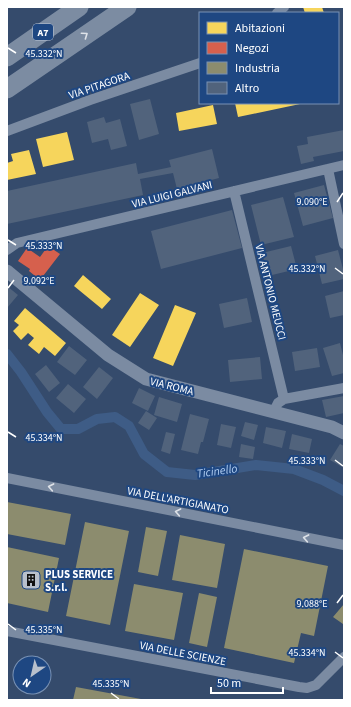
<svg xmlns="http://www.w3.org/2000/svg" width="351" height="707" viewBox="0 0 351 707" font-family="'Source Sans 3',sans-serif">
<rect width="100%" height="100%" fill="#354b6c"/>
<path fill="#f6d55c" d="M303,7H322L324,13H305Z
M235,103H300V104L238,117Z
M213,105L217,124L179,131L176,113Z
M67,132L74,160L43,167L36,139Z
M29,150L36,174L7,180V163L13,161L11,154Z
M83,275L111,299L102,309L74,286Z
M140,293L159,305L130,347L112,335Z
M175,305L196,313L173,366L153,358Z
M25,308L66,343L55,356L44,347L39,354L28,345L34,338L28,333L21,340L13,331L19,325L14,321Z"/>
<path fill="#d6604d" d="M48,246L60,254L40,280L29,271L30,269L18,261L27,248L40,257Z"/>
<path fill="#8c8c6e" d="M7,502L71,514L65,545L7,534Z
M85,522L129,531L110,625L66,616Z
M146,527L167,531L158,576L138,572Z
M180,535L225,544L217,588L172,580Z
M7,547L59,558L48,612L7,603Z
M244,549L328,566L314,636L301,633L294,663L224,648Z
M134,584L183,593L174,640L125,631Z
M199,593L217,597L207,647L189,643Z
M344,604V623L343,624L333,617Z
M76,687L141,699V700H73Z"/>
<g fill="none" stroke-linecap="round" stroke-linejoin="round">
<path stroke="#3e5c86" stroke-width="10" d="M7,354L21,372L47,412L61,429H78L97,419L115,417L129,426L144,454L167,472L195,475L256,465L294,469L323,480L344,491"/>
</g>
<path fill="#51637c" d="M150,99L159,134L139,140L130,104Z
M104,117L106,123L120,119L127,146L111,150L108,139L92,143L87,122Z
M344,130V151L313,157L314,161L301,164L297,146L308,144L307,137Z
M212,149L219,178L177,189L173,173L140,179L143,195L7,224V191L136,163L138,174L171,167L169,160Z
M324,185L333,218L303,226L294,193Z
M283,197L294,237L261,245L251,205Z
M232,210L242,248L161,269L151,231Z
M291,246L297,269L268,276L262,253Z
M338,250L344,273V279L322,284L315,256Z
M7,286L18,295L7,308Z
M344,291V315L330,318L325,296Z
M247,298L252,322L224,328L219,304Z
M340,343L343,355H344V373L332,376L323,348Z
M69,346L87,360L75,375L57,362Z
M317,348L320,367L295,371L292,352Z
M260,357L262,379L230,382L228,360Z
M46,365L60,383L49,392L35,374Z
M99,367L113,378L97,399L83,387Z
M68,384L86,399L74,413L56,398Z
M139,388L155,396L148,411L132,403Z
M344,396V413L326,417L322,400Z
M159,397L182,404L177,422L154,415Z
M146,411L157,418L149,430L138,423Z
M190,414L209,419L203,442H201L198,454L181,450Z
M245,422L258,425L254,440L241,436Z
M221,424L236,427L231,448L217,445Z
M266,427L286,431L282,448L263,443Z
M166,432L175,434L170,454L161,451Z
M292,434L312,439L309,453L289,449Z
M241,444L255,447L253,459L239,457Z
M340,444L344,446V468L330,460Z"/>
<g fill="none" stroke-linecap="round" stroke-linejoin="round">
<path stroke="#7b8ba2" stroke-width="10" d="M277,13L284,7
M7,131L90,100L200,63
M328,169L344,244
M234,191L284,399
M7,250L17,243L344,165
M274,411L278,403L284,399L344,388
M7,478L344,545
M7,631L299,687L307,688L316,685L344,657"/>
<path stroke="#7b8ba2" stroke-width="13" d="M7,271L108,355L146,379L332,427L344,433"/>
<path stroke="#7c8ca2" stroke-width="19" d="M7,57L79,7
M7,89L127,7"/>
</g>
<defs><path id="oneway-chevron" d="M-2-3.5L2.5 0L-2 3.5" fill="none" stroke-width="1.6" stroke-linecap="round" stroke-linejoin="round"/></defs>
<g stroke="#dee2e8">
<use href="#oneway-chevron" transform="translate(85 35) rotate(-35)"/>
<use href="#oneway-chevron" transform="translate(51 487) rotate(-169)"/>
<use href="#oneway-chevron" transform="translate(178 512) rotate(-169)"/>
<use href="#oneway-chevron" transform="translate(306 538) rotate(-169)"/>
</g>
<path fill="none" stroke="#fff" stroke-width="1.5" d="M8,48L16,53M337,202L343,193M8,240L16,245M335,268L343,274M8,288L14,280M8,432L16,437M335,460L343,466M337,603L343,595M8,624L16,630M335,652L343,658M111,693L119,699"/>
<defs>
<g id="building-square" transform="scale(1)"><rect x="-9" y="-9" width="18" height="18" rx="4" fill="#b8c0cc" stroke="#1e4782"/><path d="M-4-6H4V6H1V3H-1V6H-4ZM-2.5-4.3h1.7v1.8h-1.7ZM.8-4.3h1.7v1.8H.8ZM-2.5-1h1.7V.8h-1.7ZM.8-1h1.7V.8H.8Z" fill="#111"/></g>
</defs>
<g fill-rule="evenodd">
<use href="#building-square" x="31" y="580"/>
</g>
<g text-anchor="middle" stroke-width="4" stroke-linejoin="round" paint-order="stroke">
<rect fill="#1e4782" stroke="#bcc8da" stroke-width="1" x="33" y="24" width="20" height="16" rx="3"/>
<g font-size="10" font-weight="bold" fill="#fff">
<text x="43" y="36">A7</text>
</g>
<g font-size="11" fill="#fff" stroke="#1e4782">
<text transform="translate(99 85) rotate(-19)" y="4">VIA PITAGORA</text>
<text transform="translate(172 194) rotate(-14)" y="4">VIA LUIGI GALVANI</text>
<text transform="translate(271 292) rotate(76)" y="4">VIA ANTONIO MEUCCI</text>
<text transform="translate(172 386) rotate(14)" y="4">VIA ROMA</text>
<text transform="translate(178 500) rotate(11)" y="4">VIA DELL'ARTIGIANATO</text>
<text transform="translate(183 653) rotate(11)" y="4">VIA DELLE SCIENZE</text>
</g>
<g font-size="11" font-weight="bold" fill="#fff" stroke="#1e4782" text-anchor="start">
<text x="45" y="578">PLUS SERVICE<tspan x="45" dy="13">S.r.l.</tspan></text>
</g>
<g font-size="12" font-style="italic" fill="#afccf1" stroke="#1e4782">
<text transform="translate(217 471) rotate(-8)" y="4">Ticinello</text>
</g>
</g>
<g font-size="10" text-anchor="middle" fill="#fff" stroke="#1e4782" stroke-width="4" stroke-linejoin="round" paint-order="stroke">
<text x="44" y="57">45.332°N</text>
<text x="312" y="205">9.090°E</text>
<text x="44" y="249">45.333°N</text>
<text x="307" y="272">45.332°N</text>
<text x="39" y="284">9.092°E</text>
<text x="44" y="441">45.334°N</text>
<text x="307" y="464">45.333°N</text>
<text x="312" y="607">9.088°E</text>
<text x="44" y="633">45.335°N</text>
<text x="307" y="656">45.334°N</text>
<text x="111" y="687">45.335°N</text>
</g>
<rect width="351" height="707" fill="none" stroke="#ffffff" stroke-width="16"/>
<rect x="199" y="12" width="140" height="92" fill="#1e4782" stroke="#7891b4"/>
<rect x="207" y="22" width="20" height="12" fill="#f6d55c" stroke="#7891b4"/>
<text x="235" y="32" font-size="12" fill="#ffffff">Abitazioni</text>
<rect x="207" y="42" width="20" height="12" fill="#d6604d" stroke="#7891b4"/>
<text x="235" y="52" font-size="12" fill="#ffffff">Negozi</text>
<rect x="207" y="62" width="20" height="12" fill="#8c8c6e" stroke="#7891b4"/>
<text x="235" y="72" font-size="12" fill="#ffffff">Industria</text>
<rect x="207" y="82" width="20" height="12" fill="#51637c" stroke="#7891b4"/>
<text x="235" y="92" font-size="12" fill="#ffffff">Altro</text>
<g transform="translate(32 675) rotate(214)"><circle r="19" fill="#1e4782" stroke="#7891b4"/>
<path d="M0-3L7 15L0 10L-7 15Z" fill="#b8c0cc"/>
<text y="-6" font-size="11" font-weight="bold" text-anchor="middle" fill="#ffffff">N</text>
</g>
<path d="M211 687v6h72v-6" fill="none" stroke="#ffffff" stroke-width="2"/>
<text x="217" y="687" font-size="12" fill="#ffffff" stroke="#1e4782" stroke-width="3" paint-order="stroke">50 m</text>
</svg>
